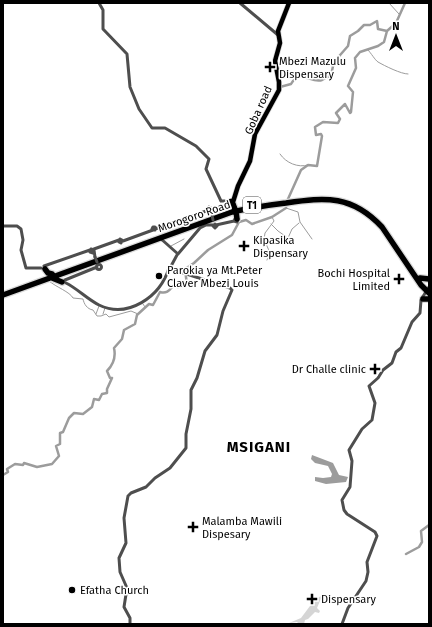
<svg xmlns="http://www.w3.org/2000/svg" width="432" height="627" viewBox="0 0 432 627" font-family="'Fira Sans',sans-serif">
<rect width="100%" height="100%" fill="#fff"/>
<path fill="#d5d5d5" d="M322,596L317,608L320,611L319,613L315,612L308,619L305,620L304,624H299L297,622L289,623L301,618L316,598Z"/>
<path fill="#9c9c9c" d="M312,455L333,463L339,475L348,477L346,482L326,484L315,481V477L323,478L331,477L332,474L328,466L315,463L311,459Z"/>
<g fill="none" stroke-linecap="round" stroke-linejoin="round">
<path stroke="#9c9c9c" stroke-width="1" d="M389,3L399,14
M368,50C371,53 375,60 378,62C385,66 401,74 408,74
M280,154C286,163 298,168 308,165
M286,208L298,212L300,222L312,239
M271,224L278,231L288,238L292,229L299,223
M171,246L184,239
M267,260L270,253L264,239L265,233L274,221L272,217
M49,281C56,287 70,292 73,298L83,299C84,304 87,309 93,310L97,316H101L106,314L109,317L131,311L138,314
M143,304L145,307
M96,314L99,306
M103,314L105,308"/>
<path stroke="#9c9c9c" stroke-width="2.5" d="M280,87L291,84C300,68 311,84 322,80C324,79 328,77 331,75L334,62L348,46L350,36L358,31L364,25H370L377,21L378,29L387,31
M288,199L301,170L308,165L317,166L322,136L321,134L316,135L315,127L323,122L338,123L340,119L336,113L345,104L350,113L351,112L353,92L348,86L356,68L355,58L360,52L378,46L384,42L387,31L396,23L405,3
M3,475L8,472L7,469L15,464L23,465L24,463L37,467L52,464L59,456L56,446L60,444V433L63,432L69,418L74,413L83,414L92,407L94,399L99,400L102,394L107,393V389L112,378H110L107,371C113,365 116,357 114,348L122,339L124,330L135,324L137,315L149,304L153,305L160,292C166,294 169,291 173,286L178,287L187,285L185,269L194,263L208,250L232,235L239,222L246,220L252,224L272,217L286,208V205
M406,554L419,547L422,542L421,531L429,525"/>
<g stroke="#dbdbdb" stroke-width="6">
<path id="major" d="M229 203a2 2 0 1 1 4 0a2 2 0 1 1-4 0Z
M233,202L238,186L250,161L255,134L279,90V82L275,61L280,43L278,31L289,3"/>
</g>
<g stroke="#dbdbdb" stroke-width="8">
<path id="highway" d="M233,204L235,209
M236,211L237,219
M45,269L48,273L52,274
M52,278L62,282
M420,278L429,279
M3,295L232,212C250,208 268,205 286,203C326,197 352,195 382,227L421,285L429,293
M423,299H429"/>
</g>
<path stroke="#4e4e4e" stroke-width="3" d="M99,3L103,10V29L127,54L130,87L139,109L152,128H165L196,146L209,159L206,169L221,201H231
M240,3L278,35
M209,207L211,208L210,211L208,209Z
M211,210L230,204
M235,219H238L237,222L234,221Z
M215,224L217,226L215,228L213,226Z
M216,225L234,221
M3,226H17L21,229L23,240L21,250L26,268H41
M153,227H155V230L152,229Z
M155,229L209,210
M160,238L178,254
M120,239L122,240L121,243L119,242Z
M123,241L153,230
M94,249L119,240
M93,253L90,252L91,249L94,250L95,257
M178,254L200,228L206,225H214
M96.5 267a2.5 2.5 0 1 1 5 0a2.5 2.5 0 1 1-5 0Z
M44,266L90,250
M170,268L177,255
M65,280L97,267
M66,283C78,289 87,299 99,305C128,319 160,297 169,268
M422,298L429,287
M130,624V618L124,607L127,588L120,572L119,558L126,543L124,518L128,496L131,493L146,487L155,478L170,468L186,448V434L191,409V390L197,378L205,351L217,335L223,311L232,290L230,288L171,269
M342,624L348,608L366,581L368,572L367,562L377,536L375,532L347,514L344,510L342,500L350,487L352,461L349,450L362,429L372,420L375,403L369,386L378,378L383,370L392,363L396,352L401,348L412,322L420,313L421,300"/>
<use href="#major" stroke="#000" stroke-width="4.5"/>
<use href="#highway" stroke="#000" stroke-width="5.5"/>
<path stroke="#4e4e4e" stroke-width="3" d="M212,215L213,220
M95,257L97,262"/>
</g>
<g fill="#000" stroke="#fff" stroke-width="1.5">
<path d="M268 61h4v4h4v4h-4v4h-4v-4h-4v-4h4z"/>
<path d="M242 240h4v4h4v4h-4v4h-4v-4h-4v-4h4z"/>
<circle cx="159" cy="276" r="4"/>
<path d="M397 273h4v4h4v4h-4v4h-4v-4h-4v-4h4z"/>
<path d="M373 363h4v4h4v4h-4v4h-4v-4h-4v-4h4z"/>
<path d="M191 521h4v4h4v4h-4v4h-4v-4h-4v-4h4z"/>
<circle cx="72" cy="590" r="4"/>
<path d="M310 593h4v4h4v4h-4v4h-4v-4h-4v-4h4z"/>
</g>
<g text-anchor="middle" stroke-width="3" stroke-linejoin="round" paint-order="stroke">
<rect fill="#fff" stroke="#4c4c4c" stroke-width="1" x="243" y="197" width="18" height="16" rx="3"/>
<g font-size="10" font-weight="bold" fill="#000">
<text x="252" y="209">T1</text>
</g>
<g font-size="11" fill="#000" stroke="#fff" text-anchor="start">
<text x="279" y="65">Mbezi Mazulu<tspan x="279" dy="13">Dispensary</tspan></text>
<text x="253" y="244">Kipasika<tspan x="253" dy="13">Dispensary</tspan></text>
<text x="167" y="274">Parokia ya Mt.Peter<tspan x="167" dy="13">Claver Mbezi Louis</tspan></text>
<text x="390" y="277" text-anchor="end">Bochi Hospital<tspan x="390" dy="13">Limited</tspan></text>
<text x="366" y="373" text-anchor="end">Dr Challe clinic</text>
<text x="202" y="525">Malamba Mawili<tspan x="202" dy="13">Dispesary</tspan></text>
<text x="80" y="594">Efatha Church</text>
<text x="321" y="603">Dispensary</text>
</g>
<g font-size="11" fill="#000" stroke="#fff">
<text transform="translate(258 110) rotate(-66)" y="4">Goba road</text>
<text transform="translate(194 216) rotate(-19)" y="4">Morogoro Road</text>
</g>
<g font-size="15" font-weight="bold" letter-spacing="1" fill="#000" stroke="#fff">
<text x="259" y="452">MSIGANI</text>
</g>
</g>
<rect width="432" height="627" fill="none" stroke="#000000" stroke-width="8"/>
<g transform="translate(396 36)" stroke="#ffffff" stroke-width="3" paint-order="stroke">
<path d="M0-3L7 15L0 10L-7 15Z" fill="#000000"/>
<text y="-6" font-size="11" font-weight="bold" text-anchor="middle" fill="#000000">N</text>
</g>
</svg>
